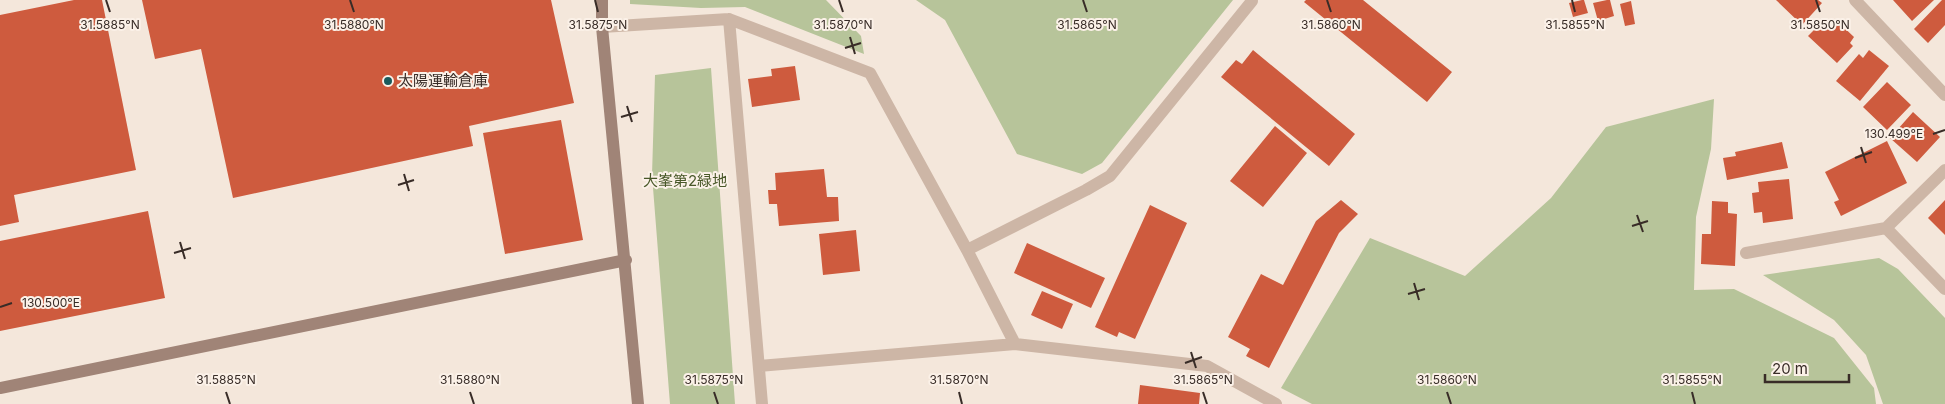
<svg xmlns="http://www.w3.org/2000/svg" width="1945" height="404" viewBox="0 0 1945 404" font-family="Inter,'Noto Sans JP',sans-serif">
<rect width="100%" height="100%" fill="#f4e7db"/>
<path fill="#b7c49a" d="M630,0H826L861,36L864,54L745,7L701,8L630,4Z
M916,0H1233L1102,163L1082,174L1017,154L945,20Z
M711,68L735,404H670L652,175L655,75Z
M1714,99L1711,149L1696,217L1694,290L1734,289L1834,338L1874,388L1876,404H1312L1281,388L1370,238L1465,276L1551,198L1606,127Z
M1879,258L1898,269L1945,318V404H1883L1866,355L1834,320L1763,275Z"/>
<path fill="#ce5b3e" d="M74,0H102L136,170L14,195L19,222L0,226V15Z
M142,0H551L574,103L469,126L473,146L233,198L201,49L155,59Z
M1306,0H1363L1452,72L1427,102L1304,2Z
M1582,0H1584L1588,13L1573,17L1569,3Z
M1607,0H1610L1614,16L1598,21L1593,3Z
M1776,0H1818L1822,3L1802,25Z
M1893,0H1934L1912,21Z
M1942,0H1945V25L1928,43L1914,29Z
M1631,1L1635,24L1625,26L1620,4Z
M1825,19L1832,26L1837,21L1854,37L1850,43L1853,46L1837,63L1808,36Z
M1253,50L1355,134L1329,166L1221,77L1236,60L1242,64Z
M1869,50L1889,66L1860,101L1836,81L1859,54L1863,58Z
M795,66L800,100L752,107L748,79L772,76L771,69Z
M1887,82L1911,105L1887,130L1863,107Z
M1913,112L1940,137L1917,162L1890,138Z
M561,120L583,240L505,254L483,133Z
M1275,126L1307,153L1263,207L1230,181Z
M1887,141L1907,183L1841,216L1834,202L1839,200L1825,172Z
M1782,142L1788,168L1727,180L1723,158L1736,156L1735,152Z
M824,169L827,197H838L839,221L779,226L777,204H769L768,190H776L775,173Z
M1789,179L1793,219L1763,223L1762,212L1754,213L1752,193L1759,192L1758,182Z
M1341,200L1358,214L1339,233L1269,368L1246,356L1250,349L1228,337L1261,274L1283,285L1316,221Z
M1945,200V235L1928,218Z
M1712,201L1728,202V213L1737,214L1735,266L1701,264L1702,234H1711Z
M1150,205L1187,223L1135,339L1119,332L1117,337L1095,327Z
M148,211L165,298L0,331V241Z
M856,230L860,271L823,275L819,234Z
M1027,243L1105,278L1091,308L1014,273Z
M1042,291L1073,304L1062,329L1031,315Z
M1140,385L1200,393L1199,404H1138Z"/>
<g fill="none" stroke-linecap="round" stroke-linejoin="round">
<path stroke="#cdb6a6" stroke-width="12" d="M1855,0L1945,95
M729,19L762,404
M602,27L729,19L870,73L967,250L1015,344L1207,366L1276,404
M1945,170L1886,228L1945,289
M967,250L1086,190L1110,176L1252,1
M1746,253L1886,228
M759,366L1015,344"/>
<path stroke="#a08477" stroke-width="12" d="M602,0V27L638,404
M0,388L626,260"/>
</g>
<path fill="none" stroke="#382c27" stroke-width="2" d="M106,0L110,12M350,0L354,12M595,0L598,12M839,0L843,12M1083,0L1087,12M1327,0L1331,12M1572,0L1575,12M1816,0L1820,12M850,37L855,54M845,48L861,43M627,106L632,122M621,117L638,112M1933,134L1945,130M1861,147L1866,163M1855,158L1872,152M404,174L409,191M398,185L414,180M1637,215L1643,232M1632,226L1648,221M180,242L185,259M174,253L191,248M1414,283L1419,300M1408,294L1425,289M0,307L12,303M1191,352L1196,368M1185,363L1202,357M226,392L230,404M470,392L474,404M714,392L718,404M959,392L962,404M1203,392L1207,404M1447,392L1451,404M1692,392L1695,404"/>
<circle fill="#1a5b5d" stroke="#fbf1e8" stroke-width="2" cx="388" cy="81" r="5"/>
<g text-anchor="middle" stroke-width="4" stroke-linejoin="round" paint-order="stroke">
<g font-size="15" fill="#382c27" stroke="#fbf1e8" text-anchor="start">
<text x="398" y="86">太陽運輸倉庫</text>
</g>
<g font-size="15" fill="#495829" stroke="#fbf1e8">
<text x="685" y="186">大峯第2緑地</text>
</g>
</g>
<g font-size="12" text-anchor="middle" fill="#382c27" stroke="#fbf1e8" stroke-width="4" stroke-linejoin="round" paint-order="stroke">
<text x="110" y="29">31.5885°N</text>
<text x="354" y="29">31.5880°N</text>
<text x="598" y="29">31.5875°N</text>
<text x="843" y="29">31.5870°N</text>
<text x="1087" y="29">31.5865°N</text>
<text x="1331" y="29">31.5860°N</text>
<text x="1575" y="29">31.5855°N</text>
<text x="1820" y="29">31.5850°N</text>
<text x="1894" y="138">130.499°E</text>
<text x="51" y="307">130.500°E</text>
<text x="226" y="384">31.5885°N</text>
<text x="470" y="384">31.5880°N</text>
<text x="714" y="384">31.5875°N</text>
<text x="959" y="384">31.5870°N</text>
<text x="1203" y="384">31.5865°N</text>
<text x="1447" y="384">31.5860°N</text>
<text x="1692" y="384">31.5855°N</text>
</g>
<path d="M1765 374v8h84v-8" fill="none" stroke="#382c27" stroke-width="2.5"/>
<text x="1772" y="374" font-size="15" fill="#382c27" stroke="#fbf1e8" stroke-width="4" paint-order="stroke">20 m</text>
</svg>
